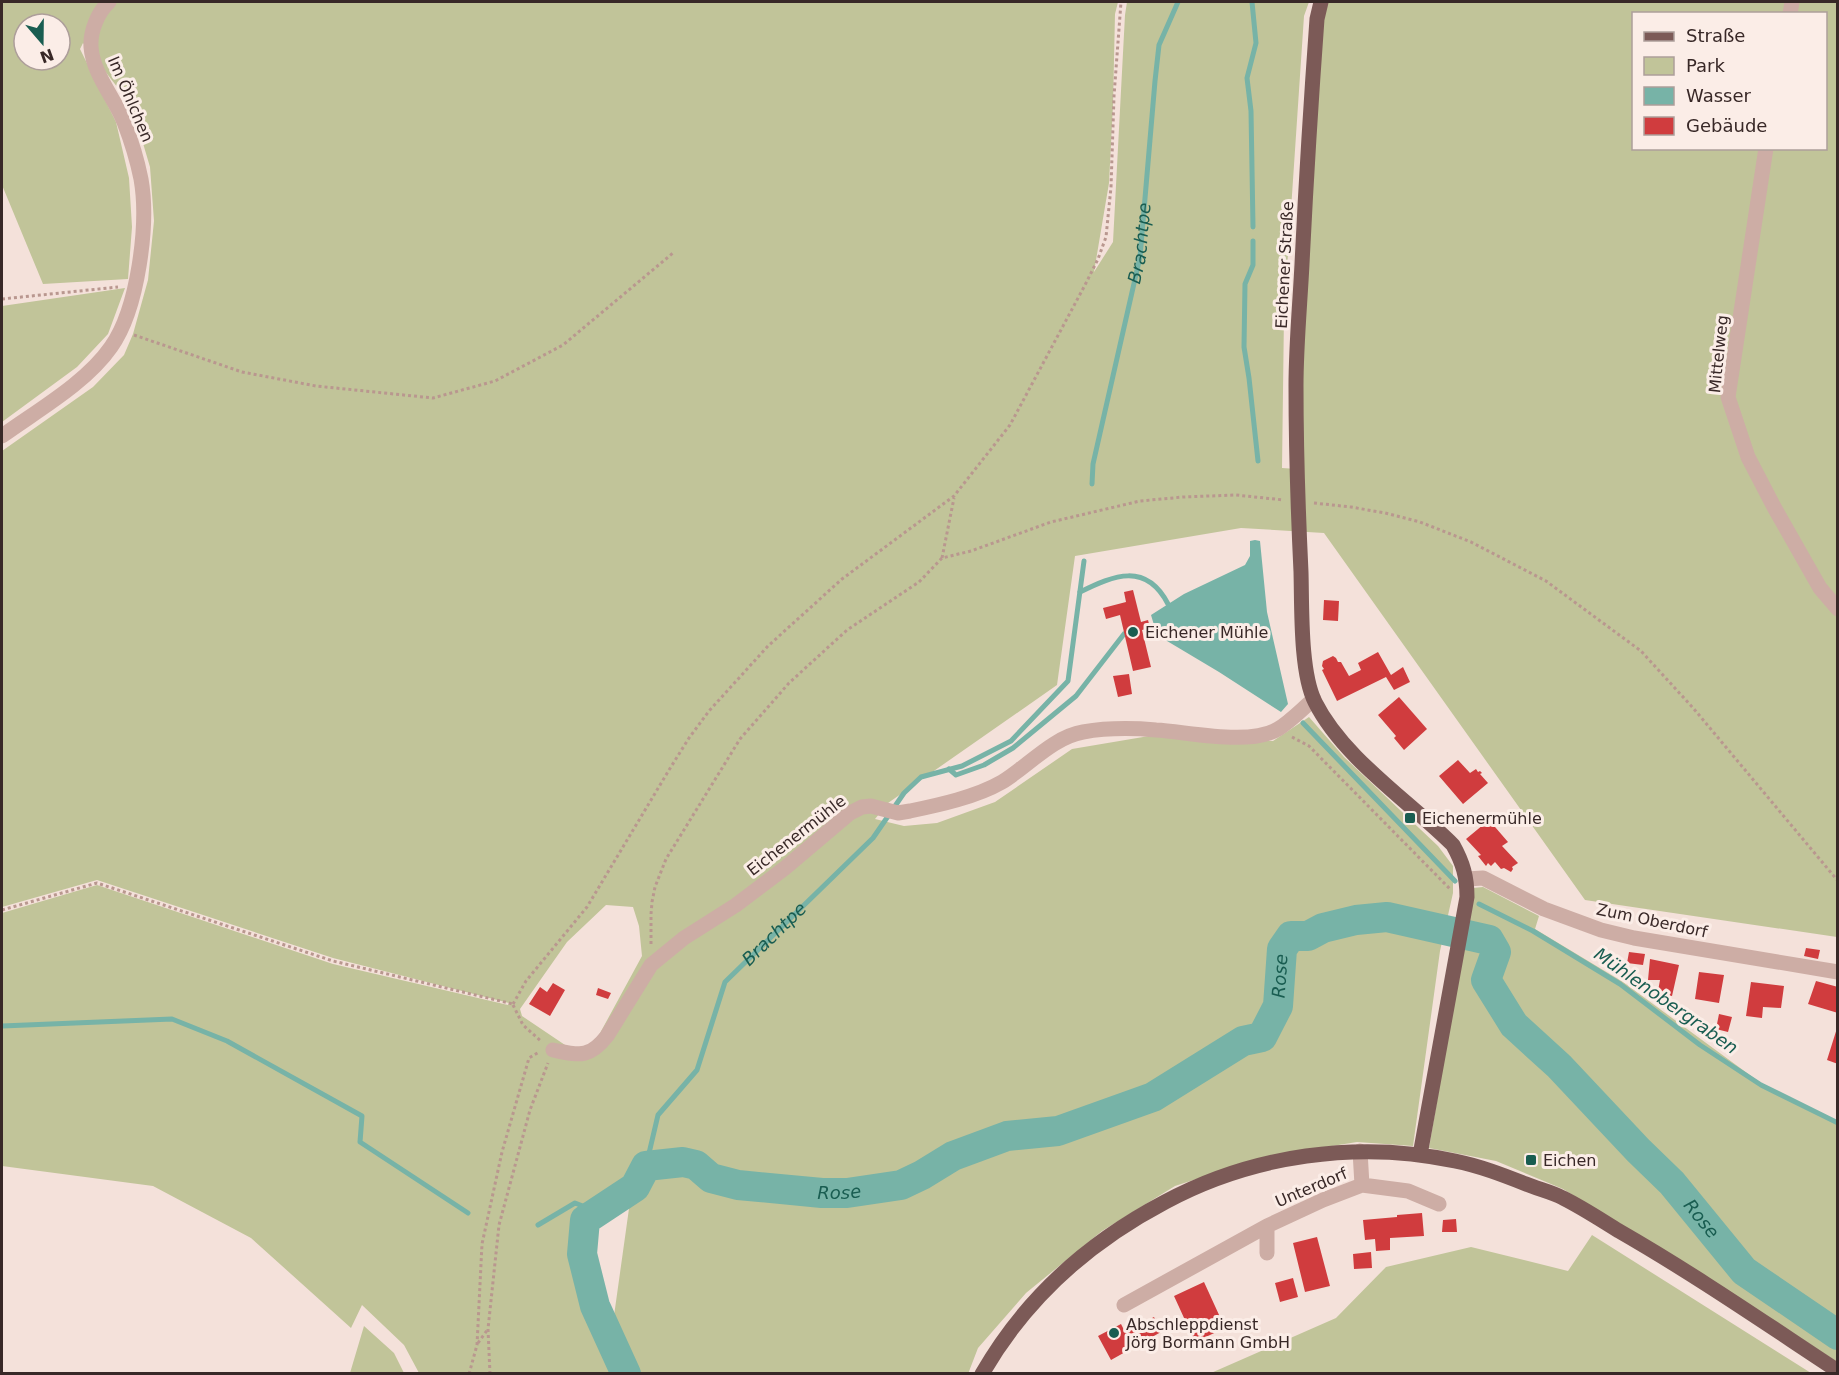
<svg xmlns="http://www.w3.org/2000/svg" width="1839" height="1375" viewBox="0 0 1839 1375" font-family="'DejaVu Sans',sans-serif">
<rect width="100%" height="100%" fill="#f4e1da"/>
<path fill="#c1c499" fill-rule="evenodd" d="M2,2H1118L1115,14L1113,105L1109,183L1094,272L1113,242L1125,15L1127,2H1309L1304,16L1284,314L1282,468L1297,469L1311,130L1323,23L1328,2H1837V937L1585,900L1324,533L1241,528L1075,556L1057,685L888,803L875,819L904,826L937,823L995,802L1072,749L1155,735L1211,741H1273L1309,717L1344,757L1438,846L1453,866V893L1440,951L1413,1146L1357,1142L1264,1157L1175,1186L1102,1231L1026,1293L978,1348L968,1374L419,1373L404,1345L362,1305L351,1328L251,1238L153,1186L2,1166V913L97,885L333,964L508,1005L509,1003L333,958L97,880L2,907V451L93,387L124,355L133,334L148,280L154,221L150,167L132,106L83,43L80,49L116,122L129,178L132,227L128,279L43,284L2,185ZM1634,14H1826V148H1634ZM24,24H60V60H24ZM606,905L633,907L639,926L642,956L599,1035L585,1049L568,1047L522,1016L520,1009L567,942ZM633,1180L613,1323L583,1217Z
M125,288L108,334L77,367L2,422V306Z
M1483,887L1539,916L1535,929L1623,982L1762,1084L1837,1122V1362L1741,1299L1563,1189L1496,1161L1429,1148L1473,888Z
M1592,1235L1811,1373H1211L1336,1318L1386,1267L1471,1247L1568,1271Z
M364,1326L394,1353L404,1373H350Z"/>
<path fill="#77b3a7" d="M1255,540L1260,541L1267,612L1288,704L1281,712L1219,672L1157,635L1151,615L1184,594L1245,565L1250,556V541Z"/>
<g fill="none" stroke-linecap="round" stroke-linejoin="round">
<g stroke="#77b3a7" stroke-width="5">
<path d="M1252,2L1256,43L1247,78L1251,111L1253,227"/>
<path d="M1253,241V265L1245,284L1244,347L1249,378L1258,461"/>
<path id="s1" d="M1092,484L1093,464L1140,257L1155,81L1159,45L1178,2"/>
<path d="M1080,592C1114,575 1146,562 1168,604"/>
<path d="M1303,723L1455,881"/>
<path d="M949,769L956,775L984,765L1013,748L1076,696L1124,634"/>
<path d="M1479,904L1533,931L1620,984L1700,1045L1761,1085L1838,1123"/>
<path d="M2,1026L172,1019L227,1041L362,1116L360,1142L468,1213"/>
<path id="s2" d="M646,1166L658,1115L697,1070L725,982L873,838L904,793L921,777L962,766L1011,741L1068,681L1084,561"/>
<path d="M538,1225L575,1203L598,1212"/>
</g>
<path stroke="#77b3a7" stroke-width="30" id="s3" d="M626,1374L595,1306L582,1254L585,1220L635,1187L646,1166L683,1162L696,1165L711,1178L738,1185L822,1193H847L901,1185L922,1175L953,1156L1007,1136L1058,1131L1153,1097L1243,1041L1262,1037L1278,1006L1282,949L1291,936H1308L1323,928L1356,920L1387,917L1489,940L1496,952L1486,980L1514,1025L1559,1066L1638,1150L1672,1183L1744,1271L1838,1335"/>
</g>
<path fill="#d03c3e" d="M1133,590L1141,622L1148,620L1150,628L1142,630L1151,667L1133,671L1120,615L1106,619L1103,608L1126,602L1124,592Z
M1324,600L1339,601L1338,621L1323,620Z
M1378,652L1391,675L1403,667L1410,682L1394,690L1386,677L1337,701L1322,670L1324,669L1322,666L1323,661L1333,656L1336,658L1338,662H1341L1349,676L1361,670L1358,663Z
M1129,674L1132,694L1118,697L1113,676Z
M1399,697L1427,729L1404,750L1394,738L1396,736L1378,715Z
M1458,760L1470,773L1476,769L1478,772L1480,771L1482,773L1480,774L1488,783L1463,804L1439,776Z
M1489,820L1508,842L1502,846L1518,863L1512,867L1513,869L1511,872L1504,868L1501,869L1495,862L1491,866L1488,863L1486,866L1478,856L1481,855L1466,839Z
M1806,948L1820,950L1818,959L1804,956Z
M1629,952L1645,954L1643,965L1627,963Z
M1650,959L1679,965L1672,996L1654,993L1655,991H1658L1660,980H1648Z
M1699,972L1724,975L1719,1003L1695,999Z
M1816,981L1838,987V1013L1808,1004Z
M1751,982L1784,986L1781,1008L1763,1007L1762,1018L1746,1016Z
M553,983L565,990L550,1016L529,1004L540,987L547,992Z
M598,988L611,993L608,999L596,995Z
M1719,1014L1732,1017L1728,1032L1716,1029Z
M1838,1025V1064L1827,1060Z
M1422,1213L1424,1236L1390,1238V1250L1376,1251L1375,1239L1365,1240L1363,1220L1397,1217V1215Z
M1456,1219L1457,1232H1442L1443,1220Z
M1317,1237L1330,1286L1305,1292L1293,1243Z
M1371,1252L1372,1268L1354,1269L1353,1254Z
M1293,1278L1298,1297L1280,1302L1275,1283Z
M1204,1282L1225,1328L1195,1342L1174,1296Z
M1154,1317L1161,1332L1111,1360L1098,1336L1121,1324L1125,1332Z"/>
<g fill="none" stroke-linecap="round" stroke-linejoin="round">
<path stroke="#b9978f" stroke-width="3" stroke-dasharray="3 3" stroke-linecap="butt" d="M2,299L118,287
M134,335L242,372L316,386L433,398L495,381L563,345L673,253
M1314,503L1351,507L1385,513L1420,522L1471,542L1546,581L1641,651L1694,709L1838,881
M942,558L954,498
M1292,737L1309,746L1451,890
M2,910L97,883L333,961L513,1004
M651,944V914L652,902L655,887L666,859L740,739L789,683L847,630L919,582L942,558L971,551L1051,522L1140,501L1183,497L1236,495L1284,500
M513,1004L526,981L587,907L669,770L689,738L709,711L768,646L842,579L954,496L1010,425L1085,285L1098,259L1106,237L1111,187L1114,96L1121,2
M513,1005L523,1025L542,1042
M478,1343L488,1329
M469,1374L477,1345L482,1244L502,1152L529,1058L539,1052
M490,1374L488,1329L499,1225L530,1110L548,1063"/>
<path stroke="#cdada5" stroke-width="15" d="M1790,14L1792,2
M1766,148L1728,397L1748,457L1774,507L1820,588L1838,609
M2,436C38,410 86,383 111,347C138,309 149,224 141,179C137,159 131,140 124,122C114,97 93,74 91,47C90,31 98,12 109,2
M1467,879L1483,878L1544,909L1601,930L1634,938L1838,972
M553,1050C579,1055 589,1059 607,1036L651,965L684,938L736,905L785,868L850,813L862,807L871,806L898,813L910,811C939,805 976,797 1002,782C1027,767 1053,737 1083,732C1106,728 1133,728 1156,730C1189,732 1250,746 1278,729C1291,721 1302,709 1314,699
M1360,1151L1362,1185
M1267,1253V1226L1323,1200L1362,1185L1408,1191L1439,1204
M1124,1305L1267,1226"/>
<path stroke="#7c5a57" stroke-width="15" d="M1321,2L1317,19C1311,101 1306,182 1302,264C1300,304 1296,345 1296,386C1296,448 1298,510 1301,572C1302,607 1300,672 1315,702C1343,758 1409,801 1453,845C1463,863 1467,877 1467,897L1420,1155
M982,1374C1025,1299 1089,1242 1165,1202C1252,1155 1358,1140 1455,1161C1480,1166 1503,1175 1526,1184C1538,1189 1552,1192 1563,1198C1583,1208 1601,1220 1619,1231C1694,1274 1765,1323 1838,1371"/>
</g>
<g fill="#195d51" stroke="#fbede7" stroke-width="2">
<circle cx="1133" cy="632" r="6"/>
<rect x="1404" y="812" width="12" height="12" rx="3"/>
<rect x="1525" y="1154" width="12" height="12" rx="3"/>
<circle cx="1114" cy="1333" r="6"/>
</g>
<g text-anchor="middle" stroke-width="6" stroke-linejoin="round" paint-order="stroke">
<g font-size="16" fill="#382827" stroke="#fbede7">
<text transform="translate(131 99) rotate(67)" y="6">Im Öhlchen</text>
<text transform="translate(1284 265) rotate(-87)" y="6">Eichener Straße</text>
<text transform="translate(1718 354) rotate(-84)" y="6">Mittelweg</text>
<text transform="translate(796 835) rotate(-38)" y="6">Eichenermühle</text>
<text transform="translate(1652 920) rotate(12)" y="6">Zum Oberdorf</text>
<text transform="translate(1311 1187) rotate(-23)" y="6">Unterdorf</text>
</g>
<g font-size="16" fill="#382827" stroke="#fbede7" text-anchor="start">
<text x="1145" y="638">Eichener Mühle</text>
<text x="1422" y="824">Eichenermühle</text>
<text x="1543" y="1166">Eichen</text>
<text x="1126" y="1330">Abschleppdienst<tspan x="1126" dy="18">Jörg Bormann GmbH</tspan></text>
</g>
<g font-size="18" font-style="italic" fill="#195d51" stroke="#fbede7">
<text dy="6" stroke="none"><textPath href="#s1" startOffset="246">Brachtpe</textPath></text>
<text dy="6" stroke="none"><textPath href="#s2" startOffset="273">Brachtpe</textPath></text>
<text dy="6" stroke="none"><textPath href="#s3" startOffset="968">Rose</textPath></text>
<text transform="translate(1666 1001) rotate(35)" y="6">Mühlenobergraben</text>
<text dy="6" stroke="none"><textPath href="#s3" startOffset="446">Rose</textPath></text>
<text dy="6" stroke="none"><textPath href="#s3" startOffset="1581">Rose</textPath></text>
</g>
</g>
<rect width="1839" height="1375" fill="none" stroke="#382827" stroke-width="6"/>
<rect x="1632" y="12" width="195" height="138" fill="#fbede7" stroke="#ad9e9a" stroke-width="1.5"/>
<rect x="1644" y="32" width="30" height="9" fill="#7c5a57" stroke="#ad9e9a" stroke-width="1.5"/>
<text x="1686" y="42" font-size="18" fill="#382827">Straße</text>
<rect x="1644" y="57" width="30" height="18" fill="#c1c499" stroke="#ad9e9a" stroke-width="1.5"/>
<text x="1686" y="72" font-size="18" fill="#382827">Park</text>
<rect x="1644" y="87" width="30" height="18" fill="#77b3a7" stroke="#ad9e9a" stroke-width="1.5"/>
<text x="1686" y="102" font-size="18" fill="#382827">Wasser</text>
<rect x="1644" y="117" width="30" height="18" fill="#d03c3e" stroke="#ad9e9a" stroke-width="1.5"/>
<text x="1686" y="132" font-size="18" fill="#382827">Gebäude</text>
<g transform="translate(42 42) rotate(160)"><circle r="28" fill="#fbede7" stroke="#ad9e9a" stroke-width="1.5"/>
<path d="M0-4.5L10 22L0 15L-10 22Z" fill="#195d51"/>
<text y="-9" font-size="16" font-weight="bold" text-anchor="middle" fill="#382827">N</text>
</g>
</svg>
